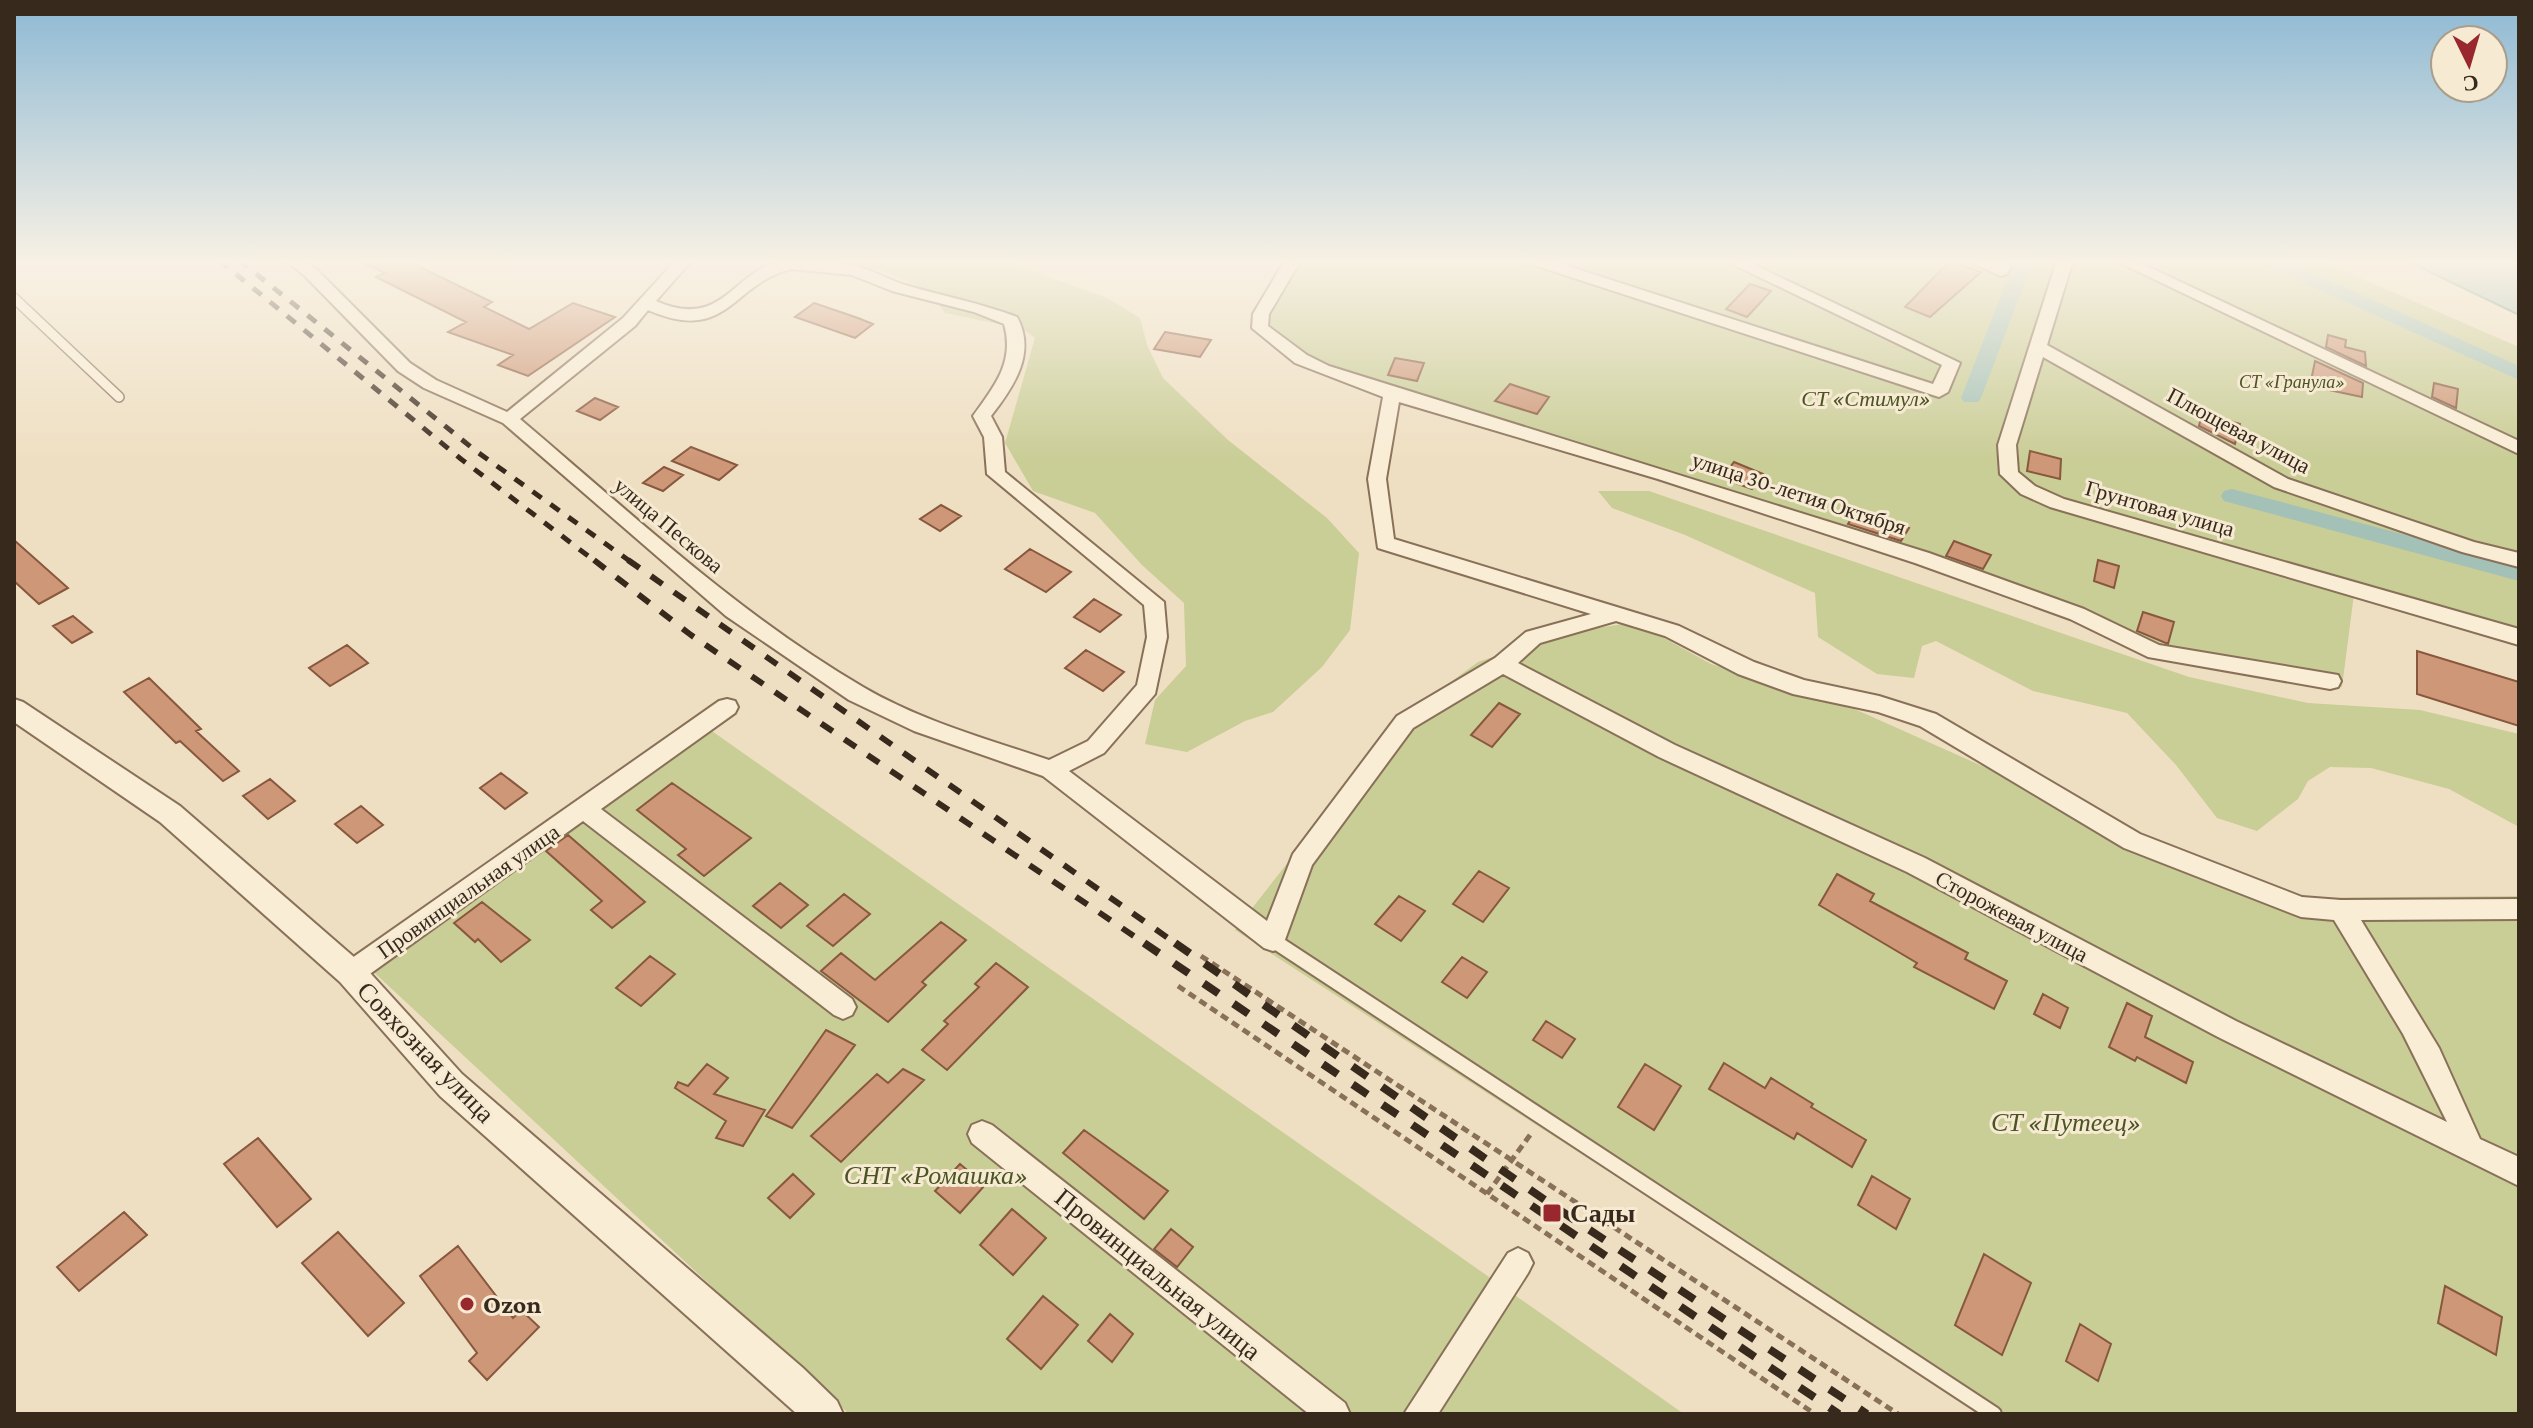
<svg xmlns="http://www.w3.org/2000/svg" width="2533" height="1428" viewBox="0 0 2533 1428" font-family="'Crimson Pro',serif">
<rect width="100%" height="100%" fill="#efdfc2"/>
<path fill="#c9cd96" d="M844,260H1002L1107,298L1140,318L1147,345L1163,378L1228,440L1327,518L1359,553L1350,630L1322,667L1273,712L1245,721L1187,752L1145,744L1155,700L1186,666L1184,603L1142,565L1095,513L1033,491L1005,443L1035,338L1023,329L945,313L928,291L889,273Z
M1289,260H2319L2519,347V638L2354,594L2342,687L2163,651L1771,512L1374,391L1280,346L1260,324Z
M1598,491H1649L2189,677L2308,703L2420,710L2519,734V827L2449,789L2371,768L2330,767L2308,781L2298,799L2257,831L2217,818L2176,765L2127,713L2033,691L1936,641L1922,646L1914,678L1877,674L1818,637L1815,593L1685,535L1612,508Z
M1635,622L1711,664L1850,707L2278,898L2519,896V1414H1983L1235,930L1400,719L1478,662L1561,634Z
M699,722L1684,1414H849L365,964Z"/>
<path fill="#a4c1b7" stroke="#6b8f85" stroke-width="2" d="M2405,260H2519V315Z"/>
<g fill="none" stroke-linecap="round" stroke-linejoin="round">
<path fill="#a4c1b7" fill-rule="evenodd" d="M2015,260H2033L1981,398L1978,402H1964L1961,398Z
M2260,260H2284L2519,366V380L2262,264Z
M2232,489L2519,565V581L2224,501L2221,496L2224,491Z"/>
</g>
<path fill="#ce9777" stroke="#88583e" stroke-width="2" d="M357,260H406L492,302L484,307L529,329L573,303L615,317L528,376L498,365L513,355L448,332L466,322L376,277L385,273Z
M1950,261L1981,272L1930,317L1905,307Z
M1750,284L1771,291L1747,317L1726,309Z
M814,303L858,318L873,324L855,338L795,317Z
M1165,332L1211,340L1200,357L1154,349Z
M2328,335L2346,340L2345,347L2365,352L2366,366L2326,347Z
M1395,358L1424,363L1417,381L1388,375Z
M2315,361L2363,383L2362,397L2310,386Z
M2434,383L2458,389L2456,408L2432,397Z
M1510,384L1549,397L1537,414L1495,401Z
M595,398L618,407L600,420L577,411Z
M2202,413L2240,424L2235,444L2199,426Z
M691,447L737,465L719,480L672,461Z
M2030,451L2061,459L2060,479L2027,471Z
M1734,462L1763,474L1752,489L1722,478Z
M664,467L683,475L663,491L643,483Z
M941,505L961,516L940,531L920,519Z
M1858,508L1909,528L1901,541L1848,524Z
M14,540L68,588L39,604L14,581Z
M1954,541L1991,555L1983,569L1946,556Z
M1030,549L1071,572L1046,592L1005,569Z
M2098,560L2119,566L2114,588L2094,581Z
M1094,599L1121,615L1100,632L1074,617Z
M2143,612L2174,622L2168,644L2137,631Z
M73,616L92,632L72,643L53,626Z
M347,645L368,663L330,686L309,668Z
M1086,650L1124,672L1103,691L1065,668Z
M2417,651L2519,682V726L2417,694Z
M149,678L201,729L196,731L239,771L223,781L180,741L176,743L124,692Z
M1499,703L1520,714L1492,747L1471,735Z
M501,773L527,793L505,809L480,788Z
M270,779L295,801L268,819L243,796Z
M672,783L751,838L704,876L678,855L686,849L637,810Z
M361,806L383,825L357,843L335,824Z
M568,835L645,902L612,928L591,910L602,901L546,851Z
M1479,871L1509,888L1483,922L1453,904Z
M1837,874L1874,894L1870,901L1968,953L1965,959L2007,981L1994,1009L1914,967L1917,963L1819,905Z
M780,883L808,905L781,928L753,906Z
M844,894L870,914L833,946L807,926Z
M1399,896L1425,911L1401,941L1375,924Z
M482,902L530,940L501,962L478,939L475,942L454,923Z
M941,922L966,940L922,982L926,985L888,1022L821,971L841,953L875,980Z
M650,956L675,974L641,1006L616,988Z
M1462,957L1487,972L1467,998L1442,982Z
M996,963L1028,987L947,1070L922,1050L948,1024L944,1021L979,987L975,984Z
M2043,994L2068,1008L2060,1028L2034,1014Z
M2127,1003L2152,1016L2145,1037L2193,1062L2186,1083L2137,1057L2135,1061L2109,1047Z
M1546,1021L1575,1039L1562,1058L1533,1040Z
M826,1030L855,1045L792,1128L766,1116Z
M1724,1063L1765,1088L1771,1078L1813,1104L1811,1107L1866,1140L1852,1167L1797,1133L1794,1139L1709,1089Z
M707,1064L728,1078L714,1094L765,1110L743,1146L716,1138L726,1121L675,1088L678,1082L688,1086Z
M1645,1064L1681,1086L1654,1130L1618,1107Z
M903,1069L924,1080L841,1162L811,1136L877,1074L888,1083Z
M1084,1130L1168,1191L1144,1219L1063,1153Z
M258,1138L311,1199L277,1227L224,1164Z
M960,1164L985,1185L960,1213L935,1191Z
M793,1174L814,1194L790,1218L768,1198Z
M1872,1176L1910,1199L1896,1229L1858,1205Z
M1012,1209L1046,1238L1013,1275L980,1245Z
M124,1212L147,1235L79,1291L57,1267Z
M1171,1229L1193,1247L1177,1267L1154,1249Z
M338,1232L404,1303L368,1336L302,1263Z
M458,1246L513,1318L521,1310L539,1327L487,1380L469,1361L477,1353L420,1276Z
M1984,1254L2031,1283L2002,1355L1955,1325Z
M2445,1286L2502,1317L2496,1355L2438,1323Z
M1043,1296L1078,1325L1041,1369L1007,1339Z
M1110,1314L1133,1334L1112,1362L1088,1341Z
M2080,1324L2111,1344L2098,1381L2066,1361Z"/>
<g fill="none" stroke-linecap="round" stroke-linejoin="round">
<g stroke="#897059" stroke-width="12">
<path id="service-far2" d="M14,298L119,397"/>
</g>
<g stroke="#897059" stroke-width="15">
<path id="service-far1" d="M1273,940L1280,945"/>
</g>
<g stroke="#897059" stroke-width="18">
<path id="service" d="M1277,943L1994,1414"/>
</g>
<g stroke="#897059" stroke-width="4">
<path id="minor" d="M285,260H303L317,270L410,363L436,380L507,412L623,318L676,260H692L656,301C729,333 733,261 793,260C813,259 840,262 860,267C875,272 890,280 905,285C943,296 980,303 1017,317C1037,353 1013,388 991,416L1002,437L1005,472L1164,602L1167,637L1155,694L1104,753L1069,771L1267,921L1293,854L1397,716L1495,658L1526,632L1591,614L1378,548L1368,479L1383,397L1295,363L1252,328L1253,314L1285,260H1301L1269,314L1268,326L1307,355L1329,366L1929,553L2084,609L2159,645L2338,675L2341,681L2338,687L2330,689L2148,657L2070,619L1915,563L1658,479L1399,402L1386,479L1394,539L1679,626L1754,662L1804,680L1879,696L1936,714L2140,834L2302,897L2341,900L2519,899V919L2361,920L2439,1048L2480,1139L2519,1157V1186L2218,1037L1907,872L1659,757L1503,674L1413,728L1312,865L1282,948L1273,951L1264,948L1043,776L914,731L849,700L726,616L503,423L424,388L398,371L305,276ZM791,269L852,275L892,291L974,312L1004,324C1015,362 994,387 973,416L984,437L987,474L1144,605L1147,637L1137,685L1088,741L1049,760C987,739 921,721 863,687C738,614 631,513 520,419L635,326L648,310C728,345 731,284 791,269ZM1616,621L1665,636L1738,674L1793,694L1878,712L1920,726L2124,848L2301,917L2334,920L2403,1034L2447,1122L2236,1021L1925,858L1675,745L1518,663L1540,643Z
M1526,260H1549L1933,384L1942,365L1724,260H1744L1960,363L1948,392L1939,397L1528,263Z
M1965,260H1987L1996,264L1998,260H2014L2007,274L2001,276Z
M2057,260H2073L2047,345L2288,479L2474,542L2519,553V567L2462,552L2274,487L2043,357L2016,445L2018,472L2035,486L2064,499L2519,629V645L2050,507L2021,494L2000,474L1998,445Z
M2114,260H2134L2519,441V454Z
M727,699L735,701L738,707L735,713L601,809L852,999L856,1007L852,1015L843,1019L834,1015L583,821L360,981L351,984L342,981L338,973L342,965L719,701Z
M982,1121L992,1125L1345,1403L1350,1414H1309L972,1143L968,1134L972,1125Z
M1518,1248L1528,1253L1533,1263L1528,1273L1438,1414H1404L1508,1253Z"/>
</g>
<g stroke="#897059" stroke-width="4">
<path id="tertiary" d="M14,699L23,702L180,806L362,964L462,1074L803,1368L837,1401L843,1414H797L440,1096L340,982L160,822L14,722Z"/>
</g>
<path stroke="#897059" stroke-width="5" stroke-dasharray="8 5" stroke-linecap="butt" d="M1201,956L1898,1414
M1178,986L1815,1414
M1487,1194L1533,1131"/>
<use href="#service-far2" stroke="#f9edd5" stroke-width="9"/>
<use href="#service-far1" stroke="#f9edd5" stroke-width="11"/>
<use href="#service" stroke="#f9edd5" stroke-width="14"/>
<use href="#minor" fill="#f9edd5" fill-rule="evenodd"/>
<use href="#tertiary" fill="#f9edd5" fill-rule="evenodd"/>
<path stroke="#38291d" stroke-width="5" stroke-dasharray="11 11" stroke-linecap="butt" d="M219,260L461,459L596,562
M239,260L476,451L631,562"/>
<path stroke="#38291d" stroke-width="6" stroke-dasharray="14 14" stroke-linecap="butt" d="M594,560L691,635L1147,945
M628,560L1178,945"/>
<path stroke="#38291d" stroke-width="8" stroke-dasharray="18 18" stroke-linecap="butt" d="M1144,943L1839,1414
M1175,943L1555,1207L1867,1414"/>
</g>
<linearGradient id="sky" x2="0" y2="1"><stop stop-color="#8db9d4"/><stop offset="0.57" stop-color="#f8f1e4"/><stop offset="1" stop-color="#f8f1e4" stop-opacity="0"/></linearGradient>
<rect width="2533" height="460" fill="url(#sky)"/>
<g fill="#99282e" stroke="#f6ead2" stroke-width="3">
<rect x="1542" y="1203" width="20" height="20" rx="4"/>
<circle cx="467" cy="1304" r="8"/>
</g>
<g text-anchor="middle" stroke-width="6" stroke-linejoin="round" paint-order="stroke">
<g font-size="18" font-style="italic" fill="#4b5524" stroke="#f6ead2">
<text x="2292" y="388">СТ «Гранула»</text>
</g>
<g font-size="22" font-style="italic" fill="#4b5524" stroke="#f6ead2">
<text x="1866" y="406">СТ «Стимул»</text>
</g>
<g font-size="22" fill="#38291d" stroke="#f6ead2">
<text transform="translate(2239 430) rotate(28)" y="8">Плющевая улица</text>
<text transform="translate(1799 493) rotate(18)" y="8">улица 30-летия Октября</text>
<text transform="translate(2160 508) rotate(16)" y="8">Грунтовая улица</text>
<text transform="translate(669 525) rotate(40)" y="8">улица Пескова</text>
<text transform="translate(468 891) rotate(-35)" y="8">Провинциальная улица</text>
<text transform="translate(2012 916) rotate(28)" y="8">Сторожевая улица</text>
</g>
<g font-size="26" fill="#38291d" stroke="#f6ead2">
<text transform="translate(426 1052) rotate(46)" y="9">Совхозная улица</text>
<text transform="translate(1158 1274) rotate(39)" y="9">Провинциальная улица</text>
</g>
<g font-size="26" font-style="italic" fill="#4b5524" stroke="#f6ead2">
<text x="2066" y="1131">СТ «Путеец»</text>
<text x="936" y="1184">СНТ «Ромашка»</text>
</g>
<g font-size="26" font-weight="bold" fill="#38291d" stroke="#f6ead2" text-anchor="start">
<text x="1570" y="1222">Сады</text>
<text x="483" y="1313">Ozon</text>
</g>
</g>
<rect width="2533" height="1428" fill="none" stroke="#38291d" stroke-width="32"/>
<g transform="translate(2469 64) rotate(175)"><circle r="38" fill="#f6ead2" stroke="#aa9d8a" stroke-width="2"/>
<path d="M0-6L14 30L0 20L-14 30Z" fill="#99282e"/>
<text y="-12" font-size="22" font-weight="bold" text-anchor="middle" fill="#38291d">С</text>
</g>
</svg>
